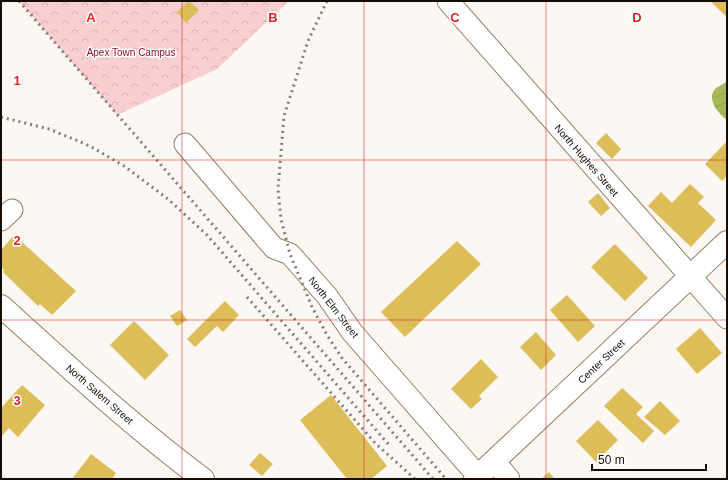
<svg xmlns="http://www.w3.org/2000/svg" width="728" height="480" viewBox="0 0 728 480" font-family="Arial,sans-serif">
<defs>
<pattern id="park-crowns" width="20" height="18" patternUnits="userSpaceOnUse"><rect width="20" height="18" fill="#f8ced1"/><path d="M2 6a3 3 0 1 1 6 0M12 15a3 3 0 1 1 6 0" fill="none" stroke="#d4b0b2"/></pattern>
<pattern id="water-waves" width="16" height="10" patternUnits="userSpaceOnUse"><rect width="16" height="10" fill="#a5b958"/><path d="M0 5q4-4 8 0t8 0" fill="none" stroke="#8d9e4b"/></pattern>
</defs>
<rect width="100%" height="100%" fill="#fcf7f2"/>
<path fill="url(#park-crowns)" d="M19,1H289L217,69L117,115Z"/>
<path fill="url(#water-waves)" d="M727,82V120C719,114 706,100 715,89C718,86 724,84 727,82Z"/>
<path fill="#dcbd58" d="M189,1L199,10L186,23L177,12Z
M710,1H727V17Z
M606,133L621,149L612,159L596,143Z
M727,141V176L722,181L705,164Z
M690,184L704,197L698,203L716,220L691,247L648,206L661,192L672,203Z
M598,193L610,208L601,216L588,202Z
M14,235L76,291L52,315L40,304L38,306L3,272L4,270L1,267V250Z
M457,241L481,264L405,337L381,312Z
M615,244L648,278L625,301L591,267Z
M567,295L595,326L578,342L550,310Z
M225,301L239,315L223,332L217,326L195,347L187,339Z
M180,310L187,320L177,326L170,316Z
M134,321L169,355L145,380L110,345Z
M700,328L722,353L697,374L676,349Z
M536,332L556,355L541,370L520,347Z
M481,359L498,377L479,396L482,399L471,409L451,389Z
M22,385L45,405L18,437L9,428L1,437V408Z
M622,388L643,407L636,414L654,431L643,443L604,406Z
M331,395L387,466L371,479H347L300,420Z
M660,401L680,421L665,435L644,417Z
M598,420L618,440L596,462L576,441Z
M260,453L273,464L262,476L249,465Z
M91,454L116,473L112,479H72Z
M549,472L555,479H541Z"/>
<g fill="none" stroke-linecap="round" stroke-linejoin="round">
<g stroke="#947e68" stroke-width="23">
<path id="minor" d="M448,1L727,318
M185,144L274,248L290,254L327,296L352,332L478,476
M1,220L12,210
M495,462L509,479"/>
</g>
<g stroke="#947e68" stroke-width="24">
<path id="major" d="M1,306C66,365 132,426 203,479
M475,479L727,242"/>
</g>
<use href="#minor" stroke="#fff" stroke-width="21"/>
<use href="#major" stroke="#fff" stroke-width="22"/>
<path stroke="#837d77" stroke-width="3" stroke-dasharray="2 4" stroke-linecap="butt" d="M19,1L433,479
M327,1L308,41L284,116L278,189L281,219L290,254L312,307L327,335L342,358L446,479
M1,117L49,129L90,146L124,166L168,199L207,235L390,446
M247,297L375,443L415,479"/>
</g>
<path fill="none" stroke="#d62828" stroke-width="1" stroke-opacity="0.55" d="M182,1V479M364,1V479M546,1V479M1,160H727M1,320H727"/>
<g text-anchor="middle" stroke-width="3" stroke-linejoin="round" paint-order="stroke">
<g font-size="10" fill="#8b0f31" stroke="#fff">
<text x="131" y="56">Apex Town Campus</text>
</g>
<g font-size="10" fill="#140c05" stroke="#fff">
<text transform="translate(587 160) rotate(49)" y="4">North Hughes Street</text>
<text transform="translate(334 307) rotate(52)" y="4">North Elm Street</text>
<text transform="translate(601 361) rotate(-43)" y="4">Center Street</text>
<text transform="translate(100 394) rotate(41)" y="4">North Salem Street</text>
</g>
</g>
<g font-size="13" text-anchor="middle" font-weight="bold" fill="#d62828" stroke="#fff" stroke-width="3" stroke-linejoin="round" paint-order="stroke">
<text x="91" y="22">A</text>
<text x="273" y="22">B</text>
<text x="455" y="22">C</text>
<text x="637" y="22">D</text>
<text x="17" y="85">1</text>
<text x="17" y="245">2</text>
<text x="17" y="405">3</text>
</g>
<rect width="728" height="480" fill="none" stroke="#140c05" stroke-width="4"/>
<path d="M592 464v6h114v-6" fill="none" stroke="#140c05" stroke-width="2"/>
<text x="598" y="464" font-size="12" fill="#140c05" stroke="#ffffff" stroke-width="3" paint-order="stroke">50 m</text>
</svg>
